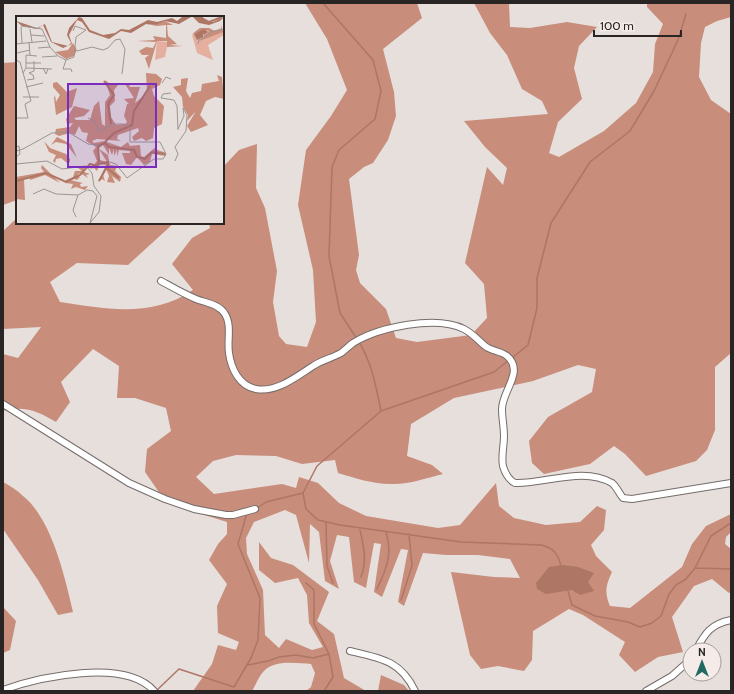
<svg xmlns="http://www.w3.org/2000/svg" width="734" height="694" viewBox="0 0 734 694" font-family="Cabin,sans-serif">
<rect width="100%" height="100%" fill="#e7dfdc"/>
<path fill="#c88d7b" d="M305,3H417L422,18L383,49L394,92L396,116L388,140L373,163L364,167L349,179L359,255L356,270L360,283L386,309L396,338L417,342L471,335L487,318L484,284L465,263L487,167L503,185L507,168L485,147L464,121L548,114L542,101L522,89L507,55L490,33L474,3H509L510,27L530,28L567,22L597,27L579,46L574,68L582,99L558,122L549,153L559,157L604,131L636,103L653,72L655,44L663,24L647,7V3H731V17L717,21L705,27L701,43L699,77L711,100L731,114V353L715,367V430L707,450L696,461L646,476L625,454L614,446L590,464L544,474L532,463L529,441L548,417L592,392L596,369L578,365L533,381L454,398L411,424L407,456L432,465L443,474C426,478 408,485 390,484C373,484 355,478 338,473L335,460L302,464L276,456L236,455L213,461L196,477L214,494L282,484L296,488L299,477L318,483L339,503L366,516L438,528L460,525L496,483L499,506L514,518L546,525L580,522L597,506L606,510L604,530L591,545L596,556L612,572C606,585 604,592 610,606L630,608L682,567L692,544L706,526L731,514V532L726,537L725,544L731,549V592L729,593L712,579L694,586L672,617L683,652L658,657L635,672L619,655L625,642L583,615L569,609L533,631L532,660L524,671L498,666L481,669L470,655L451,572L494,577L520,578L510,559L478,555H446L423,553L404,606L398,602L408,550L401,549L382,597L374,592L381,544L374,543L366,588L354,582L349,537L337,535L330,561L339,589L325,581L319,532L310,524L309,563L296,515L285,510L254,522L246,538L247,554L263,590L265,635L279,648L286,639L312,650L323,647L309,623L307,595L298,578L275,583L259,570V542L271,558L293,565L329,592L317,621L334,634L344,678L366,691H306L311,687L315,673L311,664C298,663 275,660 265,670C259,675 256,685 252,691H193L212,664L218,645L236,650L239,642L218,633L217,606L227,584L209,560L218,544L227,534V522L198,513L163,498L145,472L147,449L171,431L166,408L135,398H117L119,366L93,349L61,382L70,402L56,422C38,411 24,405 3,411V354L18,358L41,327L3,329V231L17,218V223H174L128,265L77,263L50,282L60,302C106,309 152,318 193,290L172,264L192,238L210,228L209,223H223V167L239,150L257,144L256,188L265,208L277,271L273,302L279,336L286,344L307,347L316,322L313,270L298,205L306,150L331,116L347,90L327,39Z
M17,62V200L3,205V63Z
M3,482C10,486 17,490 23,496C52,519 65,578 73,612L58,615L38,580L3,529Z
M3,607L16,621L10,650L3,653Z
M381,675L404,685L409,691H378Z"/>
<path fill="#ae7664" d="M563,565L578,567L594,573L588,582L594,591L580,595L572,590L546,594L537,589L536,583L549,567Z"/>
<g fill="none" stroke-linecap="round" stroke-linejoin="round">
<path stroke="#ae7664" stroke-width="1.5" d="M323,3L373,60L381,91L375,119L339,150L332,167L329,256L340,313L357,339
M359,342C372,363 376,387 381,411
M512,358L528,345L537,308V278L551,223L590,162L630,131L654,91L678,40L686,14
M303,493L317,466L381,411L494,372L509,360
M256,509L266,502L303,493L306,509L318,520L340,525L461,542L541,545C554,548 558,554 561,566
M326,522L327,566L333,583
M360,530C364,547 367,561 361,577
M695,568L711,536L731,523
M306,583L314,590V624L329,654
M377,589C386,570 393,554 386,532
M568,591L572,605L595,616L628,622L640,627L652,623L661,616L669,594L676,585L686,579L695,568L731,569
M401,600L412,566L409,534
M248,665L268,661L279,657L296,655L313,658L329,654L333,677L324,691
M156,691L179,669L234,687L251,658L258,640L260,598L238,544L247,513"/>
<g stroke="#746d6a" stroke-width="8">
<path id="street" d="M161,281C172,287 184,294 196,299C206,303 219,304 225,314C232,325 227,341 229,353C231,368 239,386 256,389C277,393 297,376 313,366C322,360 332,358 341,353C345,350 349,346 353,343C379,327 436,315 464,329C472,333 478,340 485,346C491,351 501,351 507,356C525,371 502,391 502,409C502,418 504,427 504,436C504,446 501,457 503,466C505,473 509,480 515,483C546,484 583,466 612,483C616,486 619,493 623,498L632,499L731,483
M3,404L129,483L165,499L194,509L226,515H233L255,509
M696,650C705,633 711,624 731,620
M350,651C381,658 401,661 415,691
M3,690C39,677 125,658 154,691
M646,691L672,676L690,660"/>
</g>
<use href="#street" stroke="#fff" stroke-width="6"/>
</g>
<g transform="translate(16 16)">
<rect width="208" height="208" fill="#e7dfdc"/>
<path d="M184,12L197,15L205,12L207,16L208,19L192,29L197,44L181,37L176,19ZM141,25L152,26L149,41L139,44Z" fill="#e5af9f"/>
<path d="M149,5L157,9H151L152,20L161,28L153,29L167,30L151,31V25H141L133,53L129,42L133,39H126L123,35L130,31L137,32L140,26L121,25L139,24L137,20L150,22V9L141,10L130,8L140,9ZM205,9L207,16L186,24L183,25L193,16L192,14L176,18L184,12H193L199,15L205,13ZM57,27L61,34L58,40L50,43L39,36L52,34ZM130,57L140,58L146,63L144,69L136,73L138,80L148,90L146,108L138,112L137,122L130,125L126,122L118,125L116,121L123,115L122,112L102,119L101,123L105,125L81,123L76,125L78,127L88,125L105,131L112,126L114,130L124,129L125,140L128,141L142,129L139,133L150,137V140L136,138L134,146L128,149L121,141L115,149L110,148L106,137H114V135L103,134L101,141V134L98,140V133L96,139L93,132V139L87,129L82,133L84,144L91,146L83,133L92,139L94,149L101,150L99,155L105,161L104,166L96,160L99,167L91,166L93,160L90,153L87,159L89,165L86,163L82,166L90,149L84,148L81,155L78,152L74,153L81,145L77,135L80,131L70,125L72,117L66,116L63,110L59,119L54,117L43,120L39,118L40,113L54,111L57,107L51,108L50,103L58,90L74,94L68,100L58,102L60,104H74L78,90L83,85L86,108L89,110V86L94,79L89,64L94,68L102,69L98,74L99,85L94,90L95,101L100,109L109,108L111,106L108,100L111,88H113L108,83L118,82L109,68H113L114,71H124L119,87L131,77ZM201,59L206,61L208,83L199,81L190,85L184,99L192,109L175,116L171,110L180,95L171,105L172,99L167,91L166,81L157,71L165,69V63L172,62L170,75L174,82L176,77L185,75L186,68L203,65ZM41,66L51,76L61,72L56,91L40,99L38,82L39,79L40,86L44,79L37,71V67ZM41,121L55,128L61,142L50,128L40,126L35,129ZM28,125L34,132L50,138L54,143V146L51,147L45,142L40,143L39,147L37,145L40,139L33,136ZM26,149L44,167L29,159L14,164V162L8,163L9,184L0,183V161L28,156L25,152ZM68,151V156L74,158L70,159L72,162L64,157L61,159L64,161L61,164L56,162L54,164L67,167L64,168L65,171L72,170L69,174L60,171L55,173L57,168L49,167L50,164L57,161L59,155H66L62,152Z" fill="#c88d7b"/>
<path d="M63,1L66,2L74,14L87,19L99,17L105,13L113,14L132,4L141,6L156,2L161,5L166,1H175L163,8L149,5L140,9L130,8L115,17L105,15L93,23L73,16L66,6L61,4L53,19L56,28L47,32L35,26L27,9L21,13L6,10L0,5L21,12L29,8L36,26L52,30L55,27L51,19L53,12ZM177,1H186L191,6H197L208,1L204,5L193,9L183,7ZM188,13L192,16L188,19L187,17V21L181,24L178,18Z" fill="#ae7664"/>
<path fill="none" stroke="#ae7664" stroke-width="2" d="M184,1L193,6L206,1M88,65L98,79L92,88L95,108M89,126L98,117L116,109L118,95L134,70M91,152L103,162M0,165L30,157L50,166L64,159L74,148L81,150L83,145L82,130L89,127L93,131L118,134L121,141L129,143L136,136L149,138M83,165L92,149V146L83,148"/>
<path fill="none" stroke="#9b9592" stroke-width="1" d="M5,10L26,13L34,31L42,40L50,44L58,41L60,21L70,14L59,10L57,15M5,11L6,27M14,13L16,26M15,19L28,20M13,26L14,39M0,28L30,25M182,28L183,24L195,16L208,13M22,32L34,31M61,35L76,31L87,34L92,32L99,24L104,23L109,33L106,58M1,37L14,34M26,41L41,40M0,44L4,46L15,85L9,88L12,102H0M50,44L47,53H55L56,56M10,47H25M10,52L36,53M27,52L30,58L32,53M7,57L10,52V39L21,40M11,64L18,63L17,59L13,57L18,55V45M146,67L150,61L155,63M10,71L27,67M155,77L147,78L145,82L158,84L161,90L162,114M7,81H23M72,102L79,106L83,115L98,108H108L114,112V126H144L150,138L147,143H138L111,162L100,148L94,146M162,113L168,100L167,92M0,131L3,130L4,138L0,141M0,135L7,133L36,117L52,116L72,128L83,129M159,145L162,138L159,131L170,115L171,99L167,92M0,148L31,145L46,153L70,150L76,157L78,170L85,180L83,196L74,207M17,178L28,173L40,178L62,179M60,201L57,194L62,179L71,174L77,175L81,180L74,207"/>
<path fill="#7b2cbf" fill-opacity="0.15" stroke="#7b2cbf" stroke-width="2" d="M52,68H140V151H52Z"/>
<rect width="208" height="208" fill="none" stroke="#282524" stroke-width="2"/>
</g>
<rect width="734" height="694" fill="none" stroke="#282524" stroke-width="8"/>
<g transform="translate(702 662)"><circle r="19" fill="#f5ece9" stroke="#a39c9a"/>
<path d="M0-3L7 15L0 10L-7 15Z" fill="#226a61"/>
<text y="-6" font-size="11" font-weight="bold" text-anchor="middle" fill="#282524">N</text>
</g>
<path d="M594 30v6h87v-6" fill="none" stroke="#282524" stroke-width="2"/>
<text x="600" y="30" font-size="12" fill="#282524" stroke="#f5ece9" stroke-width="3" paint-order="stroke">100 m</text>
</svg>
